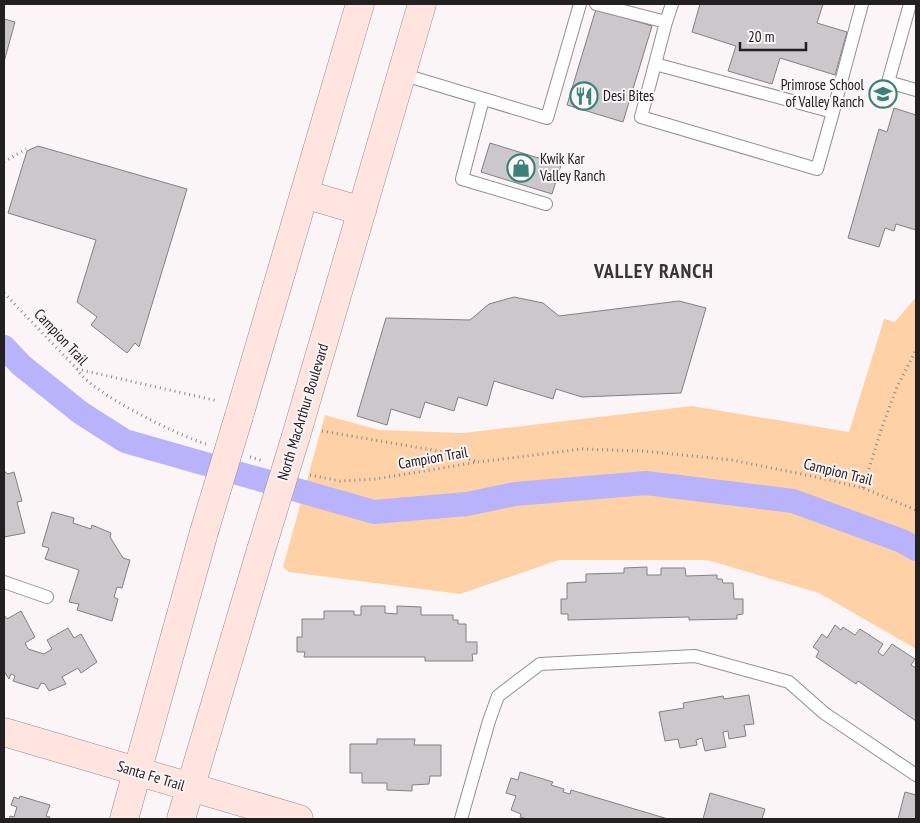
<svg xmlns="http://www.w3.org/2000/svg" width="920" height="823" viewBox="0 0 920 823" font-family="'PT Sans Narrow',sans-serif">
<rect width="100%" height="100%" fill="#fbf5f7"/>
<path fill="#fed2a6" d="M916,297V649L819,593L707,560H559L460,594L289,572L283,567L325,415L379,430L463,433L692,406L849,432L884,319L895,322Z"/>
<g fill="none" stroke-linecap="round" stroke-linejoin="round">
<path stroke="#b8b3fb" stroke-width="24" d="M4,347L21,365L81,413L125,441L374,512L467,504L515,494L646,483L793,501L902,541L916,549"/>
</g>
<path fill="#cbc7cb" stroke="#838083" d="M700,4H823L817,23L847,32L835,75L780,58L772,84L728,71L736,46L692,32Z
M596,9L652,26L623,122L567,105Z
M4,19L15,22L4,62Z
M894,108L916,115V230L896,224L894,231L885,228L879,247L848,238L879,129L887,132Z
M490,143L561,165L552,194L481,172Z
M38,146L187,189L139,347L135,343L127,353L91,325L97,317L77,302L96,240L8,213L27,151Z
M514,297L543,303L559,316L679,301L706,308L681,393L582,397L556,389L553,399L494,381L487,406L458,397L454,411L425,402L420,418L391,409L387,425L357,416L386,318L470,320L489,304Z
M4,471L8,474L14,472L22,501L17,502L25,533L4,537Z
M52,512L74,518L73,523L91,529L92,525L111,533L110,537L123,558L130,560L122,588L117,587L114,597L118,599L112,621L77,610L79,604L69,602L79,570L45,559L49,548L42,546Z
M647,567V575H661V568H685L686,576L717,575V579H722L723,583H733L734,599H743V614L737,615V619L689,620V617L568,620V614H561V599H567V583L586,582V574L624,573V568Z
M361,606H385V613L397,614V606L421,607V615H453V620H458V624H466V642H477V654H472L473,661H425V657H304L305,652H297V637H302V619H324V611H354V615H361Z
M21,611L35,637L25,643L28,649L44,654L52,649L47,640L68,628L74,638L81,634L97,662L81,673L78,668L62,677L66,684L49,691L45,684L41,683L38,689L13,681L15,676L11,674L9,679L4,671V615L7,619Z
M835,625L841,630L843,627L855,635L860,629L883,644L878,652L883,656L892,644L915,659L911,665L916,668V721L858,681L856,684L816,657L819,651L813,647L822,634L827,638Z
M749,695L754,724L744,725L746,736L729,739L728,731L723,732L726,747L705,751L702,738L696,740L697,745L680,748L678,739L665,741L659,712L684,708L683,703L723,696L724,699Z
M377,739H415L414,745H441V776H430L429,784L412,785V791L387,790V783H362V773H350V744H377Z
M520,772L553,782L551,785L564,789L563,792L570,794L571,790L668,819H527L520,817L521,814L511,810L516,796L506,793L511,778L518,780Z
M905,792L916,795V819H898Z
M710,793L765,809L762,819H703Z
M20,796L50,805L46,816L50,817L49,819H9L10,816L14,817L17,807L11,805L14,797L19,799Z"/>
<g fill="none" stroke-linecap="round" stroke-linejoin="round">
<g stroke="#948f90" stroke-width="14">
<path id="lane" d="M596,4L666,22L672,4
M910,4L888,82L916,90
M666,22L655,64L833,112L862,4
M655,64L641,117L817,169L833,112
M401,74L547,118L580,4
M483,99L462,179L546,204
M4,582L47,597
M461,819L489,721L498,696L540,664L695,656L789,682L824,713L916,775"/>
</g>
<g stroke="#948f90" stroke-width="29">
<path id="secondary" d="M304,194L362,211
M239,416L360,4
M296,436L422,4
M4,732L299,819
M124,819L204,532
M181,819L261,550"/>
</g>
<path stroke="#8c8889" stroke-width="3" stroke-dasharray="1 4" stroke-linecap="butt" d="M4,162L26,149
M4,293L77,369C89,392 179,436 206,444
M77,369L218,401
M322,431L444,452L475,461
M250,457L263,461
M310,475L340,481L376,479L478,462L582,449L643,451L732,460L816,477L863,488L916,510
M863,488L881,430L897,387L916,350"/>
<use href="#lane" stroke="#fff" stroke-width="12"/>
<use href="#secondary" stroke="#ffe4df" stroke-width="28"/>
<g stroke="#948f90" stroke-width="29" stroke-linecap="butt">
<path id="secondary-bridge" d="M204,532L239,416
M261,550L296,436"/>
</g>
<use href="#secondary-bridge" stroke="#ffe4df" stroke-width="28"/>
</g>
<defs>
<g id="school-ring" transform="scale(1.4375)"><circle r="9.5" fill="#fbf5f7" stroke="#3c8177" stroke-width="1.5"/><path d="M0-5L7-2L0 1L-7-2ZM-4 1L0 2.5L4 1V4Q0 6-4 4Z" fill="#3c8177"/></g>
<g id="restaurant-ring" transform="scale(1.4375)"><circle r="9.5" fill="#fbf5f7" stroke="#3c8177" stroke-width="1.5"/><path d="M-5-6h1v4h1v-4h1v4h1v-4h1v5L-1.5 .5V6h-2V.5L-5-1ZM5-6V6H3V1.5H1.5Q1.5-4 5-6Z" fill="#3c8177"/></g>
<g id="shop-ring" transform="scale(1.4375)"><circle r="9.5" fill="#fbf5f7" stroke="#3c8177" stroke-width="1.5"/><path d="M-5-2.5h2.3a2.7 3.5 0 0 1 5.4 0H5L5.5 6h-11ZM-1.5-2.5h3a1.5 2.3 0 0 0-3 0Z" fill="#3c8177"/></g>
</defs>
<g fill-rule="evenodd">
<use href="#school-ring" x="883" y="94"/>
<use href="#restaurant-ring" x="584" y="96"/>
<use href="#shop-ring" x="521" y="168"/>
</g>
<g text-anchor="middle" stroke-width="4" stroke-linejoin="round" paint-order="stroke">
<g font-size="15" fill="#222020" stroke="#fbf5f7" text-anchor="start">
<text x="864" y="90" text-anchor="end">Primrose School<tspan x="864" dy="17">of Valley Ranch</tspan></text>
<text x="603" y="101">Desi Bites</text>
<text x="540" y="164">Kwik Kar<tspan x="540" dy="17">Valley Ranch</tspan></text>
</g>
<g font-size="15" fill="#222020" stroke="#fbf5f7">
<text transform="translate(61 337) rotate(47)" y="5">Campion Trail</text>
<text transform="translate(303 412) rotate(-73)" y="5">North MacArthur Boulevard</text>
<text transform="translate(433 458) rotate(-10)" y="5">Campion Trail</text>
<text transform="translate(838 472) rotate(14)" y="5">Campion Trail</text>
<text transform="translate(151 776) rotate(17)" y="5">Santa Fe Trail</text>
</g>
<g font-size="20" font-weight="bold" letter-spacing="1" fill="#393536" stroke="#fbf5f7">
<text x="654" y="278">VALLEY RANCH</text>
</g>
</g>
<rect width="920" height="823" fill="none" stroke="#222020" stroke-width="10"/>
<path d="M740 42v8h66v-8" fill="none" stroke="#222020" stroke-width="2.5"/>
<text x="748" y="42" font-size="15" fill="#222020" stroke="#fbf5f7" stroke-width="4" paint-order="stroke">20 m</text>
</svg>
